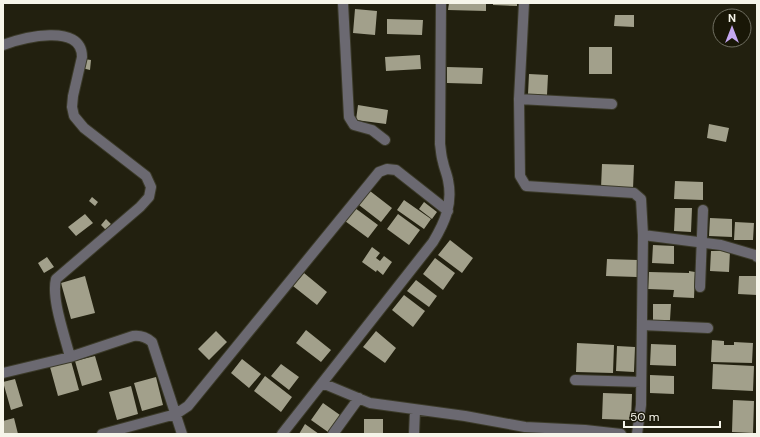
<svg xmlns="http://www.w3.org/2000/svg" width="760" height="437" viewBox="0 0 760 437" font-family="'DM Sans',sans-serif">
<rect width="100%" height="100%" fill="#22200f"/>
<path fill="#a2a08b" d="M449,3H486V11L448,10Z
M493,3H517V6L493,5Z
M355,9L377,11L375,35L353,33Z
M615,15H634V27L614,26Z
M387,19L423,20L422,35L387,34Z
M589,47H612V74H589Z
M420,55L421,69L386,71L385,57Z
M84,59L91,60L90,70L82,68Z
M447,67L483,68L482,84L447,83Z
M529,74L548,75L547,95L528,94Z
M358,105L388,110L386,124L356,120Z
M709,124L729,128L726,142L707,138Z
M602,164L634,165L633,189L601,188Z
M675,181L703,182V200L674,199Z
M370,191L392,208L381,222L359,205Z
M92,197L98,202L95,206L89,201Z
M404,200L431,219L424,229L397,210Z
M424,202L437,212L432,219L419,209Z
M355,208L378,225L368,238L345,221Z
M675,208H692L691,232L674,231Z
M85,214L93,223L76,236L68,227Z
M398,214L420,230L409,245L387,229Z
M710,218L732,219V237L709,236Z
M106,219L111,224L106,230L101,225Z
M735,222L754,223L753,240H734Z
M450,240L473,258L462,273L438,255Z
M653,245L674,246V264L652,263Z
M372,247L380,253L376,258L380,261L384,256L392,262L383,275L377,270L376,272L362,262Z
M711,251H730L729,272L710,271Z
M47,257L54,267L44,273L38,263Z
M435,258L455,273L443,290L423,274Z
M607,259L638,260L637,277L606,276Z
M689,271L695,272L694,298L673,297L674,290L648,289L649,272L689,273Z
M304,273L327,292L317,305L293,286Z
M85,276L95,313L71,319L61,283Z
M739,276H757V295L738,294Z
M416,280L437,296L429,307L407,291Z
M404,295L425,311L413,327L392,310Z
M653,304H671L670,320H653Z
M306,330L331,350L321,362L296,343Z
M216,331L227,342L209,360L198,349Z
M376,331L396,348L385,363L363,347Z
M712,340L724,341V345H734V342L753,343L752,363L711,362Z
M577,343L614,345L613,373L576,372Z
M651,344L676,345V366L650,365Z
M617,346L635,347L634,372L616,371Z
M95,356L102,380L82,386L75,361Z
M242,359L261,374L249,388L231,373Z
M71,361L79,390L58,396L50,367Z
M281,364L299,377L289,390L271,376Z
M713,364L754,366L753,391L712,389Z
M650,375L674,376V394L650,393Z
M265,376L292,397L281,412L254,391Z
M156,377L163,405L142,411L134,383Z
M15,379L23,406L11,410L3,382Z
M131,386L138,414L117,420L109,392Z
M603,393L632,394L631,420L602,419Z
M733,400L754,401L753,433L732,432Z
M323,403L340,415L328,432L311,420Z
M14,418L18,434H3V421Z
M364,419H383V434H364Z
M305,424L319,434H299Z"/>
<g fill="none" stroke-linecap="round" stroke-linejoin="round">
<g stroke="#3b3a29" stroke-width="12">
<path id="minor" d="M343,3L349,117L354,125L372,130L385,140
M524,3L519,99L520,176L526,186L634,193L641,199L643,235L641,405L637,434
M3,45C22,38 82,22 82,57L73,96L72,107L74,116L84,128L146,176L151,187L149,197L140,207L56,279C51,299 65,336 70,357
M519,99L612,104
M643,235L721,245L755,255L757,257
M700,287L703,210
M642,325L708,328
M3,373L70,357L133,336C141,335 146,337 152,342L182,434
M575,380L641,382
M322,383L370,403L465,416L525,427L585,430L621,434
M102,434L176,414L188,406L379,172L387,169L396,170L448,211
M282,434L433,242C445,222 453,204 448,180C447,174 444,168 443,162C441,156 441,150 440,144L441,3
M333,434L359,398
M414,434L415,410"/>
</g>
<use href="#minor" stroke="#6b6971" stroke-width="10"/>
</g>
<rect width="760" height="437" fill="none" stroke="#f6f5ea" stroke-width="8"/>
<g transform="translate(732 28)"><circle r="19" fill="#191707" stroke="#717062"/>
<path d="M0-3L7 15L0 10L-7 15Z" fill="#c4a7f1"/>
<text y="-6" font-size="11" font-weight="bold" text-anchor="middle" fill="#f6f5ea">N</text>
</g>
<path d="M624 421v6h96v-6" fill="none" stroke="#f6f5ea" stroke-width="2"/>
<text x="630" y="421" font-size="12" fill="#f6f5ea" stroke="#191707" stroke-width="3" paint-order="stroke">50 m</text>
</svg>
